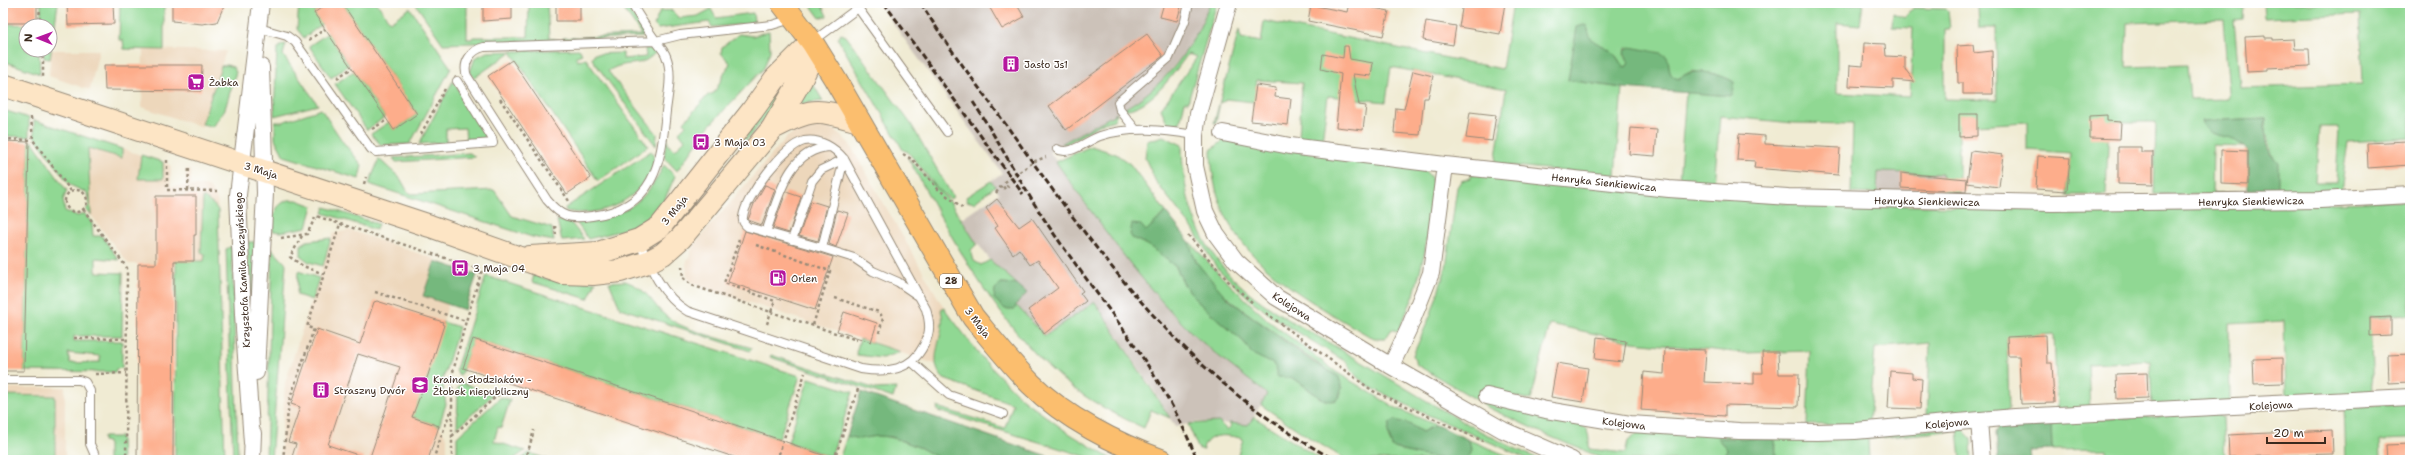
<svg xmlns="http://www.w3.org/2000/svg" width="2413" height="463" viewBox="0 0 2413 463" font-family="'Shantell Sans',sans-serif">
<rect width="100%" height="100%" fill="#fff"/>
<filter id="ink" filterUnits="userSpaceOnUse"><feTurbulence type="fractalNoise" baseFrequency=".025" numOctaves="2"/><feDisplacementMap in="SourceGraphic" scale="8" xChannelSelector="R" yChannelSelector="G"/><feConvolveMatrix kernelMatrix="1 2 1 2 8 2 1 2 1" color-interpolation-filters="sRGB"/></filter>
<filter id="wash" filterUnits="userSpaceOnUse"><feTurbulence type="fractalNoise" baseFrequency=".012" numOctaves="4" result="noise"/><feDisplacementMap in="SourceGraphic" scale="16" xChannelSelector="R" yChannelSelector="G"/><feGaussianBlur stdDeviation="0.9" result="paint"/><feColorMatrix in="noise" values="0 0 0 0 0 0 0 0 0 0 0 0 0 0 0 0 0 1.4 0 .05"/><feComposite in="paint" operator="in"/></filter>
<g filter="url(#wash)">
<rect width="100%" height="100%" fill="#f0ebd3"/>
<path fill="#edd7bb" d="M143,49L226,51L201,127L142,107Z
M51,50H99L90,90L49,76Z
M818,124L835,130L849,143L944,308L941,310L942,337L935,364L694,284L687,277L686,264L694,244L787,137L801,128Z
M88,148L121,158L122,149L141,155L138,179H163V162L171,165V186H185L186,169L191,171V186H208L217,199L218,210L214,205L203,197L204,261L174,264H129L126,261L91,215Z
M349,230L435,259L423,296L448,304L443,322L459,327L442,382L446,404L439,426L447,438V452L443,460H280L285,383L333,234Z
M65,387V460H3V388Z"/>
<path fill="#ccc2b9" d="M878,3H1210L1204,19L1188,49L1156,87L1137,102L1050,152L1078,194L1114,241L1181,322L1219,356L1267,394L1249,425L1196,422L1175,427L1156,394L1095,302L1045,336L1022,313L1016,305L1027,293L990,260L960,220L999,193L991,181L1002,173Z
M1878,172L1942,174V194H1877Z"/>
<path fill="#90d893" stroke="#668158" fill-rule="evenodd" d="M41,3H58L50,59L44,58L43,50H50V26H41Z
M120,3H164V50L124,49L123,40H119Z
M299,3H328L314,13L322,24L304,38L297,29Z
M342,3H377L390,22L410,8L451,68L410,144L381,145L371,134L389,122L394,130L417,114Z
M415,3H467V39H472L473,37H528L529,3H547L549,38L560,40L443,44Z
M619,3H624L643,30V37L563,40V38L642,35Z
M809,3H821L827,16L820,18Z
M1210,3H1217L1188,102L1185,101L1180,123L1168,124L1161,109L1197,57L1188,54C1171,76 1152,108 1122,110C1164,87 1194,48 1210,3Z
M1513,3L1863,4L1860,25L1837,23V93L1910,97L1913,28L1892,27L1893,13L1905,18L1913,8L1946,9L1948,11L1950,29H1945V99L1997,100L1996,28H1979L1978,6L2031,3H2244L2243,19L2234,20L2240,88L2363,84L2360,14L2264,18L2263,3H2410V138L2348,142L2341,191L2281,192V196L2154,194L2156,122H2109L2106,195H2067L2070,153L2027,150V122L1959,126V194H1942V174L1878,172L1877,194L1851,193L1853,124L1793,123L1720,116L1714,185L1679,182L1686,92L1721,95L1729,79L1692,71L1677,79L1669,73L1668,61L1658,53L1626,48L1624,55L1629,63L1626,67L1623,66C1619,62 1617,56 1613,53C1604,44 1588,45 1588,29L1568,80L1622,88L1615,176L1495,164L1506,89L1391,67L1386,102L1328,96L1322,141L1299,138L1302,83L1257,80L1254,102L1225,99L1224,102H1220L1216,123H1214L1239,30L1241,38L1261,42L1264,21L1502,69ZM2223,20L2229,92L2227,99L2190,100L2187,65L2126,67L2127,23ZM2266,118L2264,132L2274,159L2278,192L2212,193L2213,145L2245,146L2235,138L2213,134L2202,121ZM2319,127H2339L2336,183H2316Z
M711,9L716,18L753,13L754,21L748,24L712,27L709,22L658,29L654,25L660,11L671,10L679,18L698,16Z
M3,24L37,25L26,26V50H39L40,74L3,61Z
M769,31L770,51L764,68L709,126L677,171L664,157L667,135L668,145L675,150L685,140L679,132L686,125L684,122L708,95L714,93L730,63L721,53L722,47L739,34L753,36Z
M328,33L349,65L331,78L309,46Z
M841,34L846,36L911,124L953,197L950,199L938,189L908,152L903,150L838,39Z
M286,44L283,55L318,105L274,116L277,49L282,45Z
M645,48L652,49L656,52C638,71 629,58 608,71L657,134L656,146L592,59L594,54L623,53V59L646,57Z
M579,49L582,54L575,57L578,61L586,59L648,146L598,181L511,52L474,78L470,72L475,58L487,52Z
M227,65L233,67L236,72L225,109L213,127L202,124L221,66Z
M354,71L385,117L367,130L335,84Z
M792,77L795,81L742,146V142L767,101Z
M453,81L484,132L485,137L482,140L466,141L465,128L446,129V142L419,144Z
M811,83L813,84L823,101L799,104Z
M321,109L343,142L362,165L359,179L284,156L275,139V122H282Z
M3,110L29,118V137L3,136Z
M1117,113L1114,120L1101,124L1067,144H1061Z
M34,120L122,149V158L88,148L91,215L86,210L89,205L87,193L70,185L34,136Z
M1163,136L1182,145C1182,186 1192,227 1218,261C1252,305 1304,327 1350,355C1413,392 1474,432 1541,460H1530L1417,410L1370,387L1357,377L1346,362L1273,317L1252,301L1217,268L1193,229L1156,182L1145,158L1147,141Z
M1224,140L1424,170L1430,176L1433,184L1425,251L1414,295L1398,332L1392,329L1385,339H1374C1297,293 1212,253 1211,150Z
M29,142H33L67,191L63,200L65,211L78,216L84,213L92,223L93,236H102L119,260L96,258V272L123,273L122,336H74V341H122V368L116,369L115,372L24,371ZM68,353L100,356V362L70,363Z
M1091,146L1116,154L1130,164L1166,212L1146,231L1132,238L1148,245L1176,267L1184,284L1200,304L1244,342C1254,358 1261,353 1273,363C1276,367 1279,373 1282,377L1295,379L1320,398L1335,401L1341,393L1339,377C1315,363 1294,346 1271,330C1239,307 1198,281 1188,240L1222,277L1270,322L1336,372L1396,408L1436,425L1422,432L1409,424L1395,420L1390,423C1380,461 1420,448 1441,460H1347L1313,440L1261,405L1267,394C1238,371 1207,349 1181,322C1134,274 1095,217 1056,162Z
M651,151C656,158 654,167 650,174C633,203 599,218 566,211L565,208Z
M470,153L475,157L396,162L393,158Z
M141,155L163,162V179H138Z
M908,158L950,202L977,244L971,250L974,261L981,265L990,260L1017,284L1001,283L995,299L1005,309L1016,305L1045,336L1095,302L1170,418L1151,410L1144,428C1116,415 1087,400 1063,380C993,320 952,237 908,158Z
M379,159L400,178L408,192L412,194L494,190L512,216L552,228L554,241L532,237L369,184Z
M664,165L675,176C671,185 667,195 662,204C647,226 612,233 588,239L576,222C623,216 642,208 664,165Z
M1471,174L1797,204L1864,207L1865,205L2177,210H2185L2186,207L2410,201V315L2370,317L2373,395L2286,398L2284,321L2229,324L2230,402L2152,406L2150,361L2088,364L2090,410L2057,411L2054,334L2007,338L2009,408L2006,412L1927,419L1930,343L1875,348L1869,424L1807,425L1810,351L1744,353L1633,342L1550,324L1531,400L1486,390L1477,400L1417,365L1413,355L1431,314L1446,268L1457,187L1461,181L1471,178Z
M991,181L995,186L974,203L967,201L966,197Z
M203,197L214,205L218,210L225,460H175L176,264L174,261H204L205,254L201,252Z
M288,200H297L313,206L307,227L281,232L273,231C273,217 273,206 288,200Z
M325,207L378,224L376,230L323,213Z
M557,220L571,223L584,239L562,241Z
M331,238L323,266L309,262L301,256V245L307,241Z
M247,242H255L253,315L250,317Z
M232,246L238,460H233L226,249Z
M272,249L286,264L271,460H266Z
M298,271L319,278L312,300L297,295Z
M534,275L547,279L596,282L588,299L532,282Z
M486,276L800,376L779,439L473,339L461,375L458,374L456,369Z
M625,281C652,290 652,309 673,321C691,332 730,341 752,348L750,351L620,308L609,282Z
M944,308L983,359L1021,398L1067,432L1113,460H1097L938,411L937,407L1005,428L1013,404L944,379C924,360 948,335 941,310Z
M443,322L459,327L442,382L446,404L439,426L412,417Z
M860,339L901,352L882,358L857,355L856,352Z
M771,355L876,389L896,388L893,398L770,357Z
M809,378L853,392L831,457L788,442Z
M463,383L493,395L457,428L458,387Z
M3,395L55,396V460H3Z
M501,397L510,400L501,428L498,427L494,441L525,451L512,460H457V437Z
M1486,399L1579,423C1590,429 1589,438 1589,449L1625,453L1628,441L1639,432L1962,429L1971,438L1972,460H1961L1958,430L1868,439L1869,460H1771L1775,458L1776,444L1717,438L1727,449L1725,460H1607L1551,437L1491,409L1482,404Z
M2410,403V439L2380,440L2381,460H2346L2344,407Z
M2215,413L2223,417L2225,460H2107L2106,449L2052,450L2051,422Z
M1254,417L1322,460H1236L1243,439C1231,435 1206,431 1203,450L1198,448L1188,424L1219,422L1227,430L1231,426L1229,423L1248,425Z
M847,436C859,439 866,437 878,436C894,435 929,450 942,460H849L840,457Z
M103,437H121L122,460H108V442L103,441Z
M1469,440L1513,458L1510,460H1467L1471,450Z
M529,453L550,460H519Z"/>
<path fill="#74b87d" stroke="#58714e" d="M1584,25L1587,26C1591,48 1600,40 1613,53C1617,56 1619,62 1623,66L1626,67L1629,63L1624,52L1630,47L1661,53L1667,57C1671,66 1666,76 1679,79C1692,66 1719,73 1734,82V89L1732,96L1622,88L1568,80L1577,27Z
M2266,118C2260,131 2268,154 2278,163V192L2248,193V151C2236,129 2208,144 2202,121Z
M1166,212L1188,240L1196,262L1228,299L1313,362L1339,377L1342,388L1338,398C1325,409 1308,386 1296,380C1291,378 1283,377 1277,377V370L1273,364L1252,354L1244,342L1200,304L1184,284L1176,267L1148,245L1132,238L1130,234L1132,224L1141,225L1146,231Z
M435,261L477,275L465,310L423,296Z
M1001,283L1017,284L1027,293L1016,305L1015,309H1005L994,299L995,289Z
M861,392L1059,460H942L921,448L892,437L878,436L859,439L847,436Z
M1395,420L1409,424L1422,432L1436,425L1469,440L1471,450L1467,460C1444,460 1414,456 1392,447L1388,432L1390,423Z
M2051,422L2052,450L2030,451L2031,460H1998L1996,432L2000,424Z
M1717,438L1775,439L1776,455L1771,460H1725L1727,449Z"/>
<g id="blocks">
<path fill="#fdad8b" d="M3,3H37V23H3Z
M67,3H113L114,24L68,25Z
M172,3H225L217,22L202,24L172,21Z
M328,3H342L417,114L394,130L314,13Z
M483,3H512V19L483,21Z
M556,3H580V21H556Z
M987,3H1016L1024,17L1002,29Z
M1164,3H1182L1177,21L1160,17Z
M1349,3L1389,11L1383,36L1308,21L1311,5L1347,12Z
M1463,3H1505L1500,34L1459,27Z
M1426,21L1456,26L1453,45L1423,40Z
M1147,34L1163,56L1066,130L1049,106Z
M2265,36V38H2273V40L2294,39L2295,49H2309L2310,66L2267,68V71L2247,72L2245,37Z
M1864,43L1885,44L1886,56L1905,57V69L1915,82L1893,80V88L1849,86L1850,65L1863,66Z
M1973,45L1974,53L1992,51L1993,94H1963V83H1958L1957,46Z
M1344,46H1348L1350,59L1373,63L1371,76L1353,74L1359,105L1366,106L1363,130L1336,127L1341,74L1321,69L1323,54L1343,58Z
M512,60L591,178L567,194L488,76Z
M104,65H202L201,91L105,90Z
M1413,71L1433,76L1428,98H1424L1420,135L1394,133L1396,108L1404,109Z
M1256,85L1276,88L1275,97L1291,99L1288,125L1251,121Z
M1470,112L1496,115L1492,141L1466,138Z
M1959,114H1977V136L1959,137Z
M2107,115V121L2121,122L2120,139L2090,138V116Z
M1631,128L1657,130L1655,156L1629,154Z
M1739,134L1765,136V144L1840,148L1838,175L1754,168L1755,161L1737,160Z
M3,141L29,142L24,371H3Z
M2407,141V144H2410V165L2368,168L2367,143Z
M2118,147H2141V152H2153V185L2118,184Z
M2221,150L2248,151V185L2221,184Z
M1971,151L2003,155L1999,187L1967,183Z
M2038,156L2070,158L2067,191L2036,189Z
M1901,173L1967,179L1966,192L1901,188Z
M765,185L775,189L762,225L748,220L754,204Z
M786,192L801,197L789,233L773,228Z
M156,196H196V235H194V261H174L173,460H137L138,264H156Z
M997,199L1019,227L1032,218L1083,291L1080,293L1086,301L1044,334L1028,310L1058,288L1038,260L1030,265L1019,249L1013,254L995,228L998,226L986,208Z
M811,201L827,206L818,241L799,236Z
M837,210L848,213L836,247L829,244Z
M745,231L833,257L815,310L728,282Z
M377,301L443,322L442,324L444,325L428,375L412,417L439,426L428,460H369L400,367L358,354L328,445L364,457L363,460H291L296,444L288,442L300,407L291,404L317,329L360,344L374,302Z
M844,312L877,323L871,342L837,331Z
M2391,317V335L2370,336V318Z
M2046,335L2047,363H2052L2054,403L2021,404L2019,356H2008L2007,337Z
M1597,337L1626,341L1623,362L1595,359Z
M473,339L775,438L831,458V460H743L463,368Z
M1665,348L1706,350L1704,382L1754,384V373H1763L1762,352H1778L1779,374H1799L1798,407L1725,405V416L1641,410L1644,372L1664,374Z
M2410,354V382L2389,383L2388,355Z
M2283,358V383L2254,384L2253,359Z
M1557,363L1588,368L1583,402L1551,397Z
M1890,371L1912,373V378L1922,379L1920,409L1888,408Z
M2147,373L2148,398L2117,399L2116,374Z
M2332,430L2333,454L2229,457L2228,435Z
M2410,444V460H2387L2386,445Z"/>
</g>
</g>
<g filter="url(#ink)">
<use href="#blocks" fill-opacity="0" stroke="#968a78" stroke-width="1"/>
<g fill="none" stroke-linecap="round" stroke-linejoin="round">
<g stroke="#968a78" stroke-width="10">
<path id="lane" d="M631,3C639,16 647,29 656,41C659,46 664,50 666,56C673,73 668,94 666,111C661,164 655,208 592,216C570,219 562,218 547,200L467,76C462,63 471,50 484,47L656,41L680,35L772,25L792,19
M858,8L947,132
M259,28L287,36L295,42L371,149L376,152L493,143L492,138L457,81
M812,42L858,8L855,3
M1136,130L1120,110L1118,102L1169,58L1185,21L1189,3
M1057,149C1069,157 1088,140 1100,136C1131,126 1164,130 1195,135
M844,159L822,248L854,258L873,271L898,282L917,295
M766,232C778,200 787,149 830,147
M792,240L812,181L821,170L844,159
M639,241C650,267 662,296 687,311L861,369C887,373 911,371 924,345C931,332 930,323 926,309L844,159C835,148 820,138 804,141C784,146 745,197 743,217C742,221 744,224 748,227L822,248
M912,362L949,395L1003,414
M3,380H79L85,382L90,391V444L97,460"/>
</g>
<g stroke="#968a78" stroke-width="18">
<path id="street" d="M1229,3L1198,114L1195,135V166L1205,211L1216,234L1236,261L1276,297L1391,366L1503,430L1572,460
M1223,133L1290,146L1445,165L1669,189L1788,197L2052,203L2320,200L2410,195
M1391,366L1409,328L1431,273L1445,165
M256,372L265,193L261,67
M1487,396L1546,410L1630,424L1739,431L1817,432L1855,431L2015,417L2410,397
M1979,420L1982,460
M252,443L243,314L238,195L261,3
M252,460L253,433"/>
</g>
<g stroke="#968a78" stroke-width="24">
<path id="secondary" d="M3,85L430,226L562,273L593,274L620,271L648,262L663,254L681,238L772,129L801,80L807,67L812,42
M773,128C813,107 816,109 859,121
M530,257L598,253L639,240L660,227L752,111L775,79L812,42"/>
</g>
<g stroke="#968a78" stroke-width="24">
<path id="primary" d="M782,3L812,42L835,79L973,317C992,340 1010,363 1031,384C1065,418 1116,444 1161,460"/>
</g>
<path stroke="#968a78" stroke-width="2.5" stroke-dasharray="3 3" stroke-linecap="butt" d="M394,4L396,3
M39,26L40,3
M309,40L325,29
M41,50L43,59V77
M337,78L352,68
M500,99L569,201
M31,117L33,140L71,191
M372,129L387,120
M421,134L446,87
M3,139L33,140
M903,154L913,160L938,189L963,208
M167,160V190L220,191
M364,184L366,177
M188,190L189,167
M65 201a11 11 0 1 1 22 0a11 11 0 1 1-22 0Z
M996,193L1002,185L1005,189L1008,187L1005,182L1035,161L1046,157
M83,209L127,268L126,460
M555,226L556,236
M1188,235L1228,281L1254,304
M302,236L290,257L303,266L324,274
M281,238L307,234L316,216L482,270L466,321L452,376V460
M756,245L830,271L813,325
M682,266L683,278L691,285L771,312L775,301L724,283L739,240L742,241
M375,292L466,321
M835,298L879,312L883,318L879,333
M1266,313L1373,391L1483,441
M767,324L771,312L857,340
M74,338L126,339
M95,374L126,373
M452,436L500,393
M57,460H77
M283,460L289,401L314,329L307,327L340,224
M433,460L451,409
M516,460L528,452L534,430
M777,460L805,373
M834,460L858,389"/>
<use href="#lane" stroke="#fff" stroke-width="8"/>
<use href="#street" stroke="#fff" stroke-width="16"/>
<use href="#secondary" stroke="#fde5c5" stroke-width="22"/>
<use href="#primary" stroke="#fbbe6e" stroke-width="22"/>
<path stroke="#3b2a1e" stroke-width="3" stroke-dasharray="6 3" stroke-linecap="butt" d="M884,3L1023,194
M921,3C949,50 983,92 1014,136C1106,265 1192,383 1335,460
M973,102C1001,144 1023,189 1052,231C1103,305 1165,375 1197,460"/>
</g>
</g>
<defs>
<g id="building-square" transform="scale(0.9)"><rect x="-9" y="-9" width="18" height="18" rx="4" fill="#b5179e" stroke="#fff"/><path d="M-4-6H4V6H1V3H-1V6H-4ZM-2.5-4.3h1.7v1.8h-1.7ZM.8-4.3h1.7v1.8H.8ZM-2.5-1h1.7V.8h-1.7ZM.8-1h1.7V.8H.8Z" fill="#fff"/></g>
<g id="supermarket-square" transform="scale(0.9)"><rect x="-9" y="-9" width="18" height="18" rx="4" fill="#b5179e" stroke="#fff"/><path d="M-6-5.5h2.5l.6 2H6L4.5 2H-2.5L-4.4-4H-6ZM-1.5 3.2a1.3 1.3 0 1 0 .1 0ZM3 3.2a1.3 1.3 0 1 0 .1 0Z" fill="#fff"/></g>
<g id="bus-square" transform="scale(0.9)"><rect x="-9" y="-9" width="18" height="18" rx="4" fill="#b5179e" stroke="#fff"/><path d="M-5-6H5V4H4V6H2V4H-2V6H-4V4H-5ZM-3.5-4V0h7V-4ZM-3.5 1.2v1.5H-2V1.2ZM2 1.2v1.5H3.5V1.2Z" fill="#fff"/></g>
<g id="fuel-square" transform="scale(0.9)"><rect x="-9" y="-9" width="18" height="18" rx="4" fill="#b5179e" stroke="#fff"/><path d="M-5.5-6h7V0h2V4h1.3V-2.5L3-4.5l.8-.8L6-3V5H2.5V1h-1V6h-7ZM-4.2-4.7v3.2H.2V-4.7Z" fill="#fff"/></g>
<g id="school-square" transform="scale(0.9)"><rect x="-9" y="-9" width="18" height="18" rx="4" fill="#b5179e" stroke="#fff"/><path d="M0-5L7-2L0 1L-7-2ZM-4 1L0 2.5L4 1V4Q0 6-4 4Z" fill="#fff"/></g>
</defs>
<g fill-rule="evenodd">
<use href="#building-square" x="1011" y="64"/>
<use href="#supermarket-square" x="196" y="82"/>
<use href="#bus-square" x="701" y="142"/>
<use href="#bus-square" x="460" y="268"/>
<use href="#fuel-square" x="778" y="278"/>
<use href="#school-square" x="420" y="385"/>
<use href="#building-square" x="321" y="390"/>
</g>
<g text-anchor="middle" stroke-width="3" stroke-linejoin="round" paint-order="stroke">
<rect fill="#fff" stroke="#766a62" stroke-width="1" x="940" y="274" width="22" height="14" rx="3"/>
<g font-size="9" font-weight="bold" fill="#3b2a1e">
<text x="951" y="284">28</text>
</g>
<g font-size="10" fill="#3b2a1e" stroke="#fff" text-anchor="start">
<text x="1024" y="68">Jasło Js1</text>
<text x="209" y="86">Żabka</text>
<text x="714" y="146">3 Maja 03</text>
<text x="473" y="272">3 Maja 04</text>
<text x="791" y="282">Orlen</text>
<text x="433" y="383">Kraina Słodziaków -<tspan x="433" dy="12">Żłobek niepubliczny</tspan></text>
<text x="334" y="394">Straszny Dwór</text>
</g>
<g font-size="10" fill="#3b2a1e" stroke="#fff">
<text transform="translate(261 170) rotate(18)" y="4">3 Maja</text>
<text transform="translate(1604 182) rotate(6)" y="4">Henryka Sienkiewicza</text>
<text transform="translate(1927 201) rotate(1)" y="4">Henryka Sienkiewicza</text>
<text transform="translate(2251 201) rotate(-1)" y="4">Henryka Sienkiewicza</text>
<text transform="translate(674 210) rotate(-51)" y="4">3 Maja</text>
<text transform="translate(242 270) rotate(-93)" y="4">Krzysztofa Kamila Baczyńskiego</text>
<text transform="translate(1292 306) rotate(33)" y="4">Kolejowa</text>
<text transform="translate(978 322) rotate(53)" y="4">3 Maja</text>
<text transform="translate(2271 405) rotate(-3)" y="4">Kolejowa</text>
<text transform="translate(1624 423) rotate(7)" y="4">Kolejowa</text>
<text transform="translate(1947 423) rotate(-5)" y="4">Kolejowa</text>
</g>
</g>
<rect width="2413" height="463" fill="none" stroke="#fff" stroke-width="16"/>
<g transform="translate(38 38) rotate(271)"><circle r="19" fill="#ffffff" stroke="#b1aaa5"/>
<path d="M0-3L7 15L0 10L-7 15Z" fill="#b5179e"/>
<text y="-6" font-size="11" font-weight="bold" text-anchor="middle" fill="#3b2a1e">N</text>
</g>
<path d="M2267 437v6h58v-6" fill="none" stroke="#3b2a1e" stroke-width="2"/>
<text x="2273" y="437" font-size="12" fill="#3b2a1e" stroke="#ffffff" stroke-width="3" paint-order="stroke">20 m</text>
</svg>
